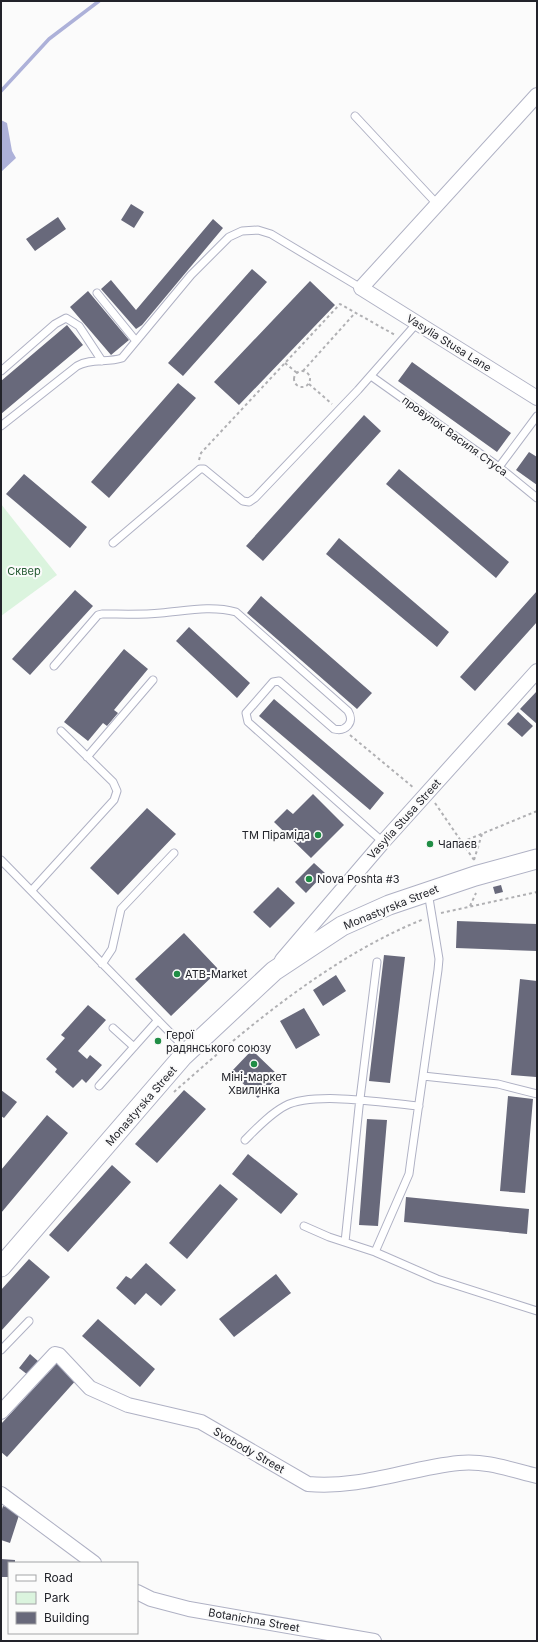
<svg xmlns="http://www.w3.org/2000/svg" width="538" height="1642" viewBox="0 0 538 1642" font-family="Inter,sans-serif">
<rect width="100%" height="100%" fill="#fbfbfb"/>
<path fill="#dbf4de" d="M1,504L57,575L1,616Z"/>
<path fill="#adb1d9" d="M1,120L7,123L12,151L16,158L1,172Z"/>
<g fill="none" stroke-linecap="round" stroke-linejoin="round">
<path stroke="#adb1d9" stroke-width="3.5" d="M1,91L49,39L99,1"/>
</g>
<path fill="#68697b" d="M131,204L144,212L134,228L121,220Z
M58,217L66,229L35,251L26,239Z
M213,219L223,228L142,325L136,329L101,289L111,280L136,310Z
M252,269L267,282L183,376L168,363Z
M310,281L335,305L239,405L214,382Z
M88,291L129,340L111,355L70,307Z
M67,325L83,345L1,414V381Z
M412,362L511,433L497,452L398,381Z
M178,383L196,398L109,498L91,482Z
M364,415L381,431L263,561L246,546Z
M529,452L537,457V485L516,470Z
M399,469L509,562L496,578L386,484Z
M24,474L87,527L70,548L6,494Z
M339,538L449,632L437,647L326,554Z
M75,590L93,606L30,675L12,659Z
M537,591V622L475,691L460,677Z
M261,596L372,693L357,709L247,613Z
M189,627L250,683L237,698L176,641Z
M124,649L148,669L114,710L118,713L107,726L103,723L88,741L64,722Z
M537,691V724L520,709Z
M274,699L384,793L370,810L259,716Z
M518,712L533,726L522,737L507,724Z
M313,794L344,825L311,858L274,822L287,809L293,814Z
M147,808L176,834L118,895L90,868Z
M314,863L325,873L306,893L295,882Z
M501,885L503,892L495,894L493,887Z
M278,887L295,903L270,928L253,912Z
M457,921L537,924V951L456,948Z
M184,933L219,970L171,1016L135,979Z
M384,955L405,957L390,1083L369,1081Z
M336,975L346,991L323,1006L313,990Z
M520,979L537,981L536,1077L511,1075Z
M88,1005L106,1020L78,1051L87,1059L90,1055L102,1065L86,1083L82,1079L73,1088L55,1072L57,1069L46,1059L65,1038L61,1035Z
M304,1008L320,1035L296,1049L280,1021Z
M252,1050L279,1076L258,1098L231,1072Z
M1,1090L17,1102L4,1118L1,1116Z
M184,1090L206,1109L157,1163L135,1144Z
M508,1096L533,1099L525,1193L500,1191Z
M47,1115L68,1133L1,1213V1170Z
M367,1119L387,1120L378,1226L359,1225Z
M248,1154L298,1194L281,1214L232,1174Z
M112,1165L131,1182L68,1252L49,1235Z
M220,1184L238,1199L187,1259L169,1243Z
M406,1197L529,1209L527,1234L404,1222Z
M29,1259L50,1277L1,1331V1290Z
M146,1263L176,1290L161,1306L146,1293L135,1305L116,1288L126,1276L131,1279Z
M276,1274L291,1293L234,1337L219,1319Z
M98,1319L155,1369L140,1387L82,1336Z
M30,1354L39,1362L28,1375L19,1368Z
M59,1361L78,1378L7,1457L1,1452V1424Z
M3,1506L20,1512L10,1543L1,1540V1512Z
M1,1559L15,1560V1563H9V1577H1Z"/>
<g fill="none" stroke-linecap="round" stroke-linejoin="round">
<g stroke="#afb1c4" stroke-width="9">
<path id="lane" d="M355,116L438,205
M97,293L136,341
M1,371L55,324L66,318L79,326L102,361
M371,376L499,467L537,498
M1,426L77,366C91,358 107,363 122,358L191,275L229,237L242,231L258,230L271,234L361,288
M499,467L537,416
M113,543L200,469H204L243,501L249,502L255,498L358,390L417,323
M54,666L98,615L102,614C121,614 142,615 161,613C185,611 211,605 236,612L348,711C355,722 346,732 334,729L279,681L273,682L246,713L248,722L383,842
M87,757L153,680
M1,860L188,1051
M32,890L114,800L117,791L113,782L61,731
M102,964L112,949L121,909L174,853
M113,1028L134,1047
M423,1076L498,1084L537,1094
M99,1086L158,1020
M245,1140C257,1128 270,1114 285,1106C313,1091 385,1103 419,1106
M304,1226L329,1237L375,1252L437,1279L537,1311
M345,1242L359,1107L377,962
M375,1252L409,1174L411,1159L438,970L439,959L428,892
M1,1350L29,1321"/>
</g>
<g stroke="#afb1c4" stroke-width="16">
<path id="street" d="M537,95L361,288L537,398
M282,960L383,842L537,671
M1,1412L55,1354L59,1355L90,1388L128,1405L201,1422L308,1484C360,1489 409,1468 459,1463C485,1460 512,1470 537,1476
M1,1494L94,1563
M137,1592L151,1599L189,1609L374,1641"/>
</g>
<g stroke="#afb1c4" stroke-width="21">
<path id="secondary" d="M1,1267L183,1056L274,971L342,926L389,905L475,876L537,859"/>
</g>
<path stroke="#b0b0b3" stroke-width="2" stroke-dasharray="3 3" stroke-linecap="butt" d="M285,363L297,373
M303,371L355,313
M294 379a8 8 0 1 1 16 0a8 8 0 1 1-16 0Z
M309,384L332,404
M199,460L201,453L340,304L395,335
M350,735L414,788
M435,803L474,860
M462,842L537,811
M474,860L482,834
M470,906L476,893
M441,913L537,892
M174,1092C247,1027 333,955 424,919"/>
<use href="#lane" stroke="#fff" stroke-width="7"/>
<use href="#street" stroke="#fff" stroke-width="14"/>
<use href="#secondary" stroke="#fff" stroke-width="19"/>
</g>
<g fill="#208d45" stroke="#fbfbfb" stroke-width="1.5">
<circle cx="318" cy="835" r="4"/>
<circle cx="430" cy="844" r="4"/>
<circle cx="309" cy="879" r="4"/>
<circle cx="177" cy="974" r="4"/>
<circle cx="158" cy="1041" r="4"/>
<circle cx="254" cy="1064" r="4"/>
</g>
<g text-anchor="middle" stroke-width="4" stroke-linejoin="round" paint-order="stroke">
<g font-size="11" fill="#22232a" stroke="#fbfbfb">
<text transform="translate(449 343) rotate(32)" y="4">Vasylia Stusa Lane</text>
<text transform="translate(455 436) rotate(36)" y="4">провулок Василя Стуса</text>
<text transform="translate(404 819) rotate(-48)" y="4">Vasylia Stusa Street</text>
<text transform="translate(391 907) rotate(-22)" y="4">Monastyrska Street</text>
<text transform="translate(141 1106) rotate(-49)" y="4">Monastyrska Street</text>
<text transform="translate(249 1450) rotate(30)" y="4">Svobody Street</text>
<text transform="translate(254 1620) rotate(10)" y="4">Botanichna Street</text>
</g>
<g font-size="11" fill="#255b33" stroke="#fbfbfb">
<text x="24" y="575">Сквер</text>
</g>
<g font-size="11" fill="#22232a" stroke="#fbfbfb" text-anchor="start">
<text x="310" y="839" text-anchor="end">ТМ Піраміда</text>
<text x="438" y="848">Чапаєв</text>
<text x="317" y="883">Nova Poshta #3</text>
<text x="185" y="978">ATB-Market</text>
<text x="166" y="1039">Герої<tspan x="166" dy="13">радянського союзу</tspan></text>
<text x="254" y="1081" text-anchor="middle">Міні-маркет<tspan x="254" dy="13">Хвилинка</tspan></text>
</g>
</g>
<rect width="538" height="1642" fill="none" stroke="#22232a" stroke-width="4"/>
<rect x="8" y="1562" width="130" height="72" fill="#fbfbfb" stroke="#a4a5a7"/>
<rect x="16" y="1575" width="20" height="6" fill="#ffffff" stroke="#a4a5a7"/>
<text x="44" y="1582" font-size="12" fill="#22232a">Road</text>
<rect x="16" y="1592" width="20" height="12" fill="#dbf4de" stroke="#a4a5a7"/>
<text x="44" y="1602" font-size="12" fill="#22232a">Park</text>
<rect x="16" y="1612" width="20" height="12" fill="#68697b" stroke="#a4a5a7"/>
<text x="44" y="1622" font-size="12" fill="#22232a">Building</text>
</svg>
